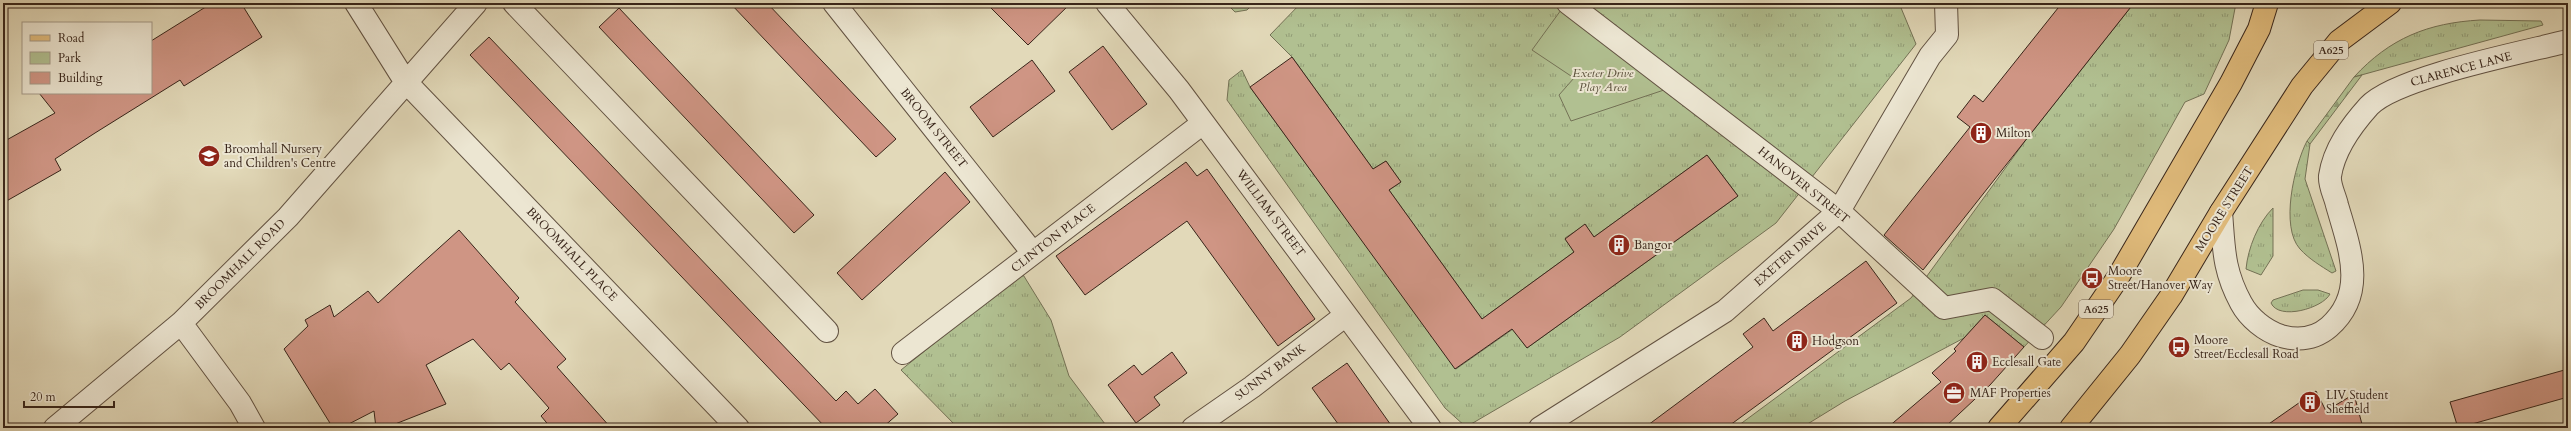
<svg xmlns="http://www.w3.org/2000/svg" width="2571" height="431" viewBox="0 0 2571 431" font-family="Cardo,serif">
<defs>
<pattern id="grass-tufts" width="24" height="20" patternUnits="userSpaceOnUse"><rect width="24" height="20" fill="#b1c091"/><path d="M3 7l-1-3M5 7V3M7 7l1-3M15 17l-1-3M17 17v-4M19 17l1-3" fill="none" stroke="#919c76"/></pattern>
<pattern id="forest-firs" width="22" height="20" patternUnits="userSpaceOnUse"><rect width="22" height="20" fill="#b1c091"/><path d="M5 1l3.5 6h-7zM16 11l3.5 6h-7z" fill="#919c76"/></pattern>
</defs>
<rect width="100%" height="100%" fill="#e2d9b9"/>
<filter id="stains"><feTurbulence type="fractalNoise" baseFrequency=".005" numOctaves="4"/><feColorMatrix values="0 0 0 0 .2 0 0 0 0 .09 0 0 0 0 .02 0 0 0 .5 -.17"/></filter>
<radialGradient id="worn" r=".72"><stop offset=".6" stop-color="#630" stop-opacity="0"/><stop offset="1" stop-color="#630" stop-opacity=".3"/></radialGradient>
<path fill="url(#grass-tufts)" stroke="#747256" d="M1226,3H1254L1247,10L1235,12Z
M1301,3H1899L1916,44L1776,223L1620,337L1466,427L1445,408L1227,100L1229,80L1242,70L1250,87L1456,369L1513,329L1527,348L1738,196L1707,155L1594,237L1585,225L1565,238L1574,252L1482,319L1389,190L1401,182L1386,161L1373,169L1292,57L1270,35Z
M2134,3H2236L2229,40L2204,94L2185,102L2114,229L2061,307L2024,347L1985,315L1964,338L1845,401L1801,428H1735L1911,298L2025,141Z
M2480,20L2541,21L2543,25L2354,77C2390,38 2428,23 2480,20Z
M2307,141L2310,144L2305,179L2336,271L2332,273C2321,266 2309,259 2300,249C2280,227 2294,166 2307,141Z
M2273,208V256L2261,275L2246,269C2248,248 2258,223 2273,208Z
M1022,273L1051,320L1069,376L1108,428H958L901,370Z
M2303,290H2318L2330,294C2323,308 2279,321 2271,303L2273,300Z"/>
<path fill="url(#forest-firs)" stroke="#747256" d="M2362,75L2310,144L2307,141L2354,77Z"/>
<path fill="#b1c091" stroke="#747256" d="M1561,10L1664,90L1571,121L1559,95L1574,78L1532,50Z"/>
<path fill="#cf9584" stroke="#38251a" d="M212,3H241L262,37L184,86L180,80L95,133L55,159L61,170L3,203V142L55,113L39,93H151V41Z
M730,3H767L896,139L876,157Z
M986,3H1071L1028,45Z
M2062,3H2134L1923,270L1884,235L1970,127L1957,117L1974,95L1983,102Z
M619,8L814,215L794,233L599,27Z
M489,37L836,401L846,391L858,404L875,389L898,414L882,428H826L470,55Z
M1103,46L1147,104L1112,130L1069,72Z
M1292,57L1373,169L1386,161L1401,182L1389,190L1482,319L1574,252L1565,239L1585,224L1594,237L1707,155L1738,196L1527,348L1512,329L1455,369L1250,87Z
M1032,60L1055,91L993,137L970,107Z
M1186,162L1197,176L1207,169L1315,319L1278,346L1187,221L1085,295L1056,256Z
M945,172L970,202L862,300L837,273Z
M459,230L519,298L515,302L566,359L557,367L611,428H551L541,416L549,408L509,363L501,370L473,339L426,365L446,404L385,428H376L374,411L341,428H333L284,349L308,326L305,320L330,305L334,317L368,291L378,303Z
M1866,261L1897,303L1726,428H1644L1753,347L1743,334L1764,318L1773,331Z
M1985,315L2024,347L1990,385L1944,428H1887L1941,382L1932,373L1956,351L1954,349Z
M1172,352L1187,373L1154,397L1160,405L1136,423L1108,385L1134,365L1142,375Z
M1347,363L1393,428H1341L1312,388Z
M2568,369V397L2458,428L2450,402Z
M2316,391L2326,411L2354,394L2363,428H2263Z"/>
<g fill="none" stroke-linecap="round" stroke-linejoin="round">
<g stroke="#625242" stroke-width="24">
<path id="street" d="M356,3L405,81L738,428
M514,3L827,331
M834,3L1033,253
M1107,3L1179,90L1430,428
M1568,3L1839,211L1944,308L1992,299L2042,338
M2221,212C2224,248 2223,270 2241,303C2249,318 2265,331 2281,336C2299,341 2315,339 2329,327C2368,293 2349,247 2337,205C2335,196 2329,185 2330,176C2334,149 2351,126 2369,106C2396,77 2525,52 2568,41
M181,323L240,403L254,428
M903,353L1203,123
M55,428L181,323L288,217L476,3
M1193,428L1252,387L1346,315
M1540,428L1725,311L1839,211L1930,56L1947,35L1946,3"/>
</g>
<g stroke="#38251a" stroke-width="24">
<path id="primary" d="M1999,428L2074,342L2117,279L2231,83L2259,29L2267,3
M2071,428L2130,355L2171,296L2221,212L2302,86L2339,41L2390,3"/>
</g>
<use href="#street" stroke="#ece6d2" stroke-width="22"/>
<use href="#primary" stroke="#e1bc7c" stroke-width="22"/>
</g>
<defs>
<g id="building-disc" transform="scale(1.15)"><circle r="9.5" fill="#8f2418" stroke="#ece6d2"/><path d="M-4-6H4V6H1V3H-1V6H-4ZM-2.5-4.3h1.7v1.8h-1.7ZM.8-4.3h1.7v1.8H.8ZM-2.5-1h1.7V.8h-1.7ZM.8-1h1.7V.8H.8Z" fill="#fff"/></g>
<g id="school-disc" transform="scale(1.15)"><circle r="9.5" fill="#8f2418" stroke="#ece6d2"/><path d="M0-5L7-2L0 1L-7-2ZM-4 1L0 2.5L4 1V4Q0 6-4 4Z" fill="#fff"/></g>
<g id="bus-disc" transform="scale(1.15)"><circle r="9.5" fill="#8f2418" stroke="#ece6d2"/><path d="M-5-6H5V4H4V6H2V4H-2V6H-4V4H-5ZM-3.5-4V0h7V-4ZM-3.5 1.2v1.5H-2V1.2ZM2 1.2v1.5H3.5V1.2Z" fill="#fff"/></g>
<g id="office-disc" transform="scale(1.15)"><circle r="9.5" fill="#8f2418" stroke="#ece6d2"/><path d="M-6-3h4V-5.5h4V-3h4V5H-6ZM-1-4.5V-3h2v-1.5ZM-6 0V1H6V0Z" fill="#fff"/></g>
</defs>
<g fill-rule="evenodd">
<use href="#building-disc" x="1981" y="133"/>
<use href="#school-disc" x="209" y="156"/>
<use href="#building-disc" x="1619" y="245"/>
<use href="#bus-disc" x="2092" y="278"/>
<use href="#building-disc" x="1797" y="341"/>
<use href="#bus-disc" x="2179" y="347"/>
<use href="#building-disc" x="1977" y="362"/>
<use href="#office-disc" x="1954" y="393"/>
<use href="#building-disc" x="2310" y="402"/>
</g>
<g text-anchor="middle" stroke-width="4" stroke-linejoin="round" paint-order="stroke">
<g fill="#ece6d2" stroke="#6e5f51" stroke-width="1">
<rect x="2314" y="41" width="34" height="18" rx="3"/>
<rect x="2079" y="300" width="34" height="18" rx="3"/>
</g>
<g font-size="11" font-weight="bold" fill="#38251a">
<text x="2331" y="54">A625</text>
<text x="2096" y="313">A625</text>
</g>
<g font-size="12" fill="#38251a" stroke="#ece6d2">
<text transform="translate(2461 69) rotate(-15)" y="4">CLARENCE LANE</text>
<text transform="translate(934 128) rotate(51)" y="4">BROOM STREET</text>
<text transform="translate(1804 185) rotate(39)" y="4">HANOVER STREET</text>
<text transform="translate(2224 209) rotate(-58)" y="4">MOORE STREET</text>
<text transform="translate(1271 213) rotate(53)" y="4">WILLIAM STREET</text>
<text transform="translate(1053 238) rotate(-38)" y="4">CLINTON PLACE</text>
<text transform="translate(572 254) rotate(46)" y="4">BROOMHALL PLACE</text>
<text transform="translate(1790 254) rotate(-41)" y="4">EXETER DRIVE</text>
<text transform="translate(240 264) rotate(-45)" y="4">BROOMHALL ROAD</text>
<text transform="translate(1270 372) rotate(-37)" y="4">SUNNY BANK</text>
</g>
<g font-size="12" font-style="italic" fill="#564c38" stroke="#ece6d2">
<text x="1603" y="77">Exeter Drive<tspan x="1603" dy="14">Play Area</tspan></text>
</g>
<g font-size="12" fill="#38251a" stroke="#ece6d2" text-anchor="start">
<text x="1996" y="137">Milton</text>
<text x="224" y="153">Broomhall Nursery<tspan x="224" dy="14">and Children's Centre</tspan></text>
<text x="1634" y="249">Bangor</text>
<text x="2108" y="275">Moore<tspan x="2108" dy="14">Street/Hanover Way</tspan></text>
<text x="2194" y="344">Moore<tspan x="2194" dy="14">Street/Ecclesall Road</tspan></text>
<text x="1812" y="345">Hodgson</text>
<text x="1992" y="366">Ecclesall Gate</text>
<text x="1970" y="397">MAF Properties</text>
<text x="2326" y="399">LIV Student<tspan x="2326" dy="14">Sheffield</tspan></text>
</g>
</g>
<rect width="2571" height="431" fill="none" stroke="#e2d9b9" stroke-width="16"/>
<rect x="4" y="4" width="2563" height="423" fill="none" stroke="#38251a" stroke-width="2"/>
<rect x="8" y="8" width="2555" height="415" fill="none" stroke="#38251a"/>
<rect x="22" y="22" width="130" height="72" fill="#ece6d2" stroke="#a49988"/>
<rect x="30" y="35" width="20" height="6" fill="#e1bc7c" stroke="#a49988"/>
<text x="58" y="42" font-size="12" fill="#38251a">Road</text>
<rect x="30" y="52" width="20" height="12" fill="#b1c091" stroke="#a49988"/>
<text x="58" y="62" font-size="12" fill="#38251a">Park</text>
<rect x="30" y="72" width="20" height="12" fill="#cf9584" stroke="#a49988"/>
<text x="58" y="82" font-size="12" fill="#38251a">Building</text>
<path d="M24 401v6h90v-6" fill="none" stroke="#38251a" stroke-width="2"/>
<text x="30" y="401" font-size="12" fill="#38251a" stroke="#ece6d2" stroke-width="3" paint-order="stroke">20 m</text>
<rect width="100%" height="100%" filter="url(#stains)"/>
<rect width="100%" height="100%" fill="url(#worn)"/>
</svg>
